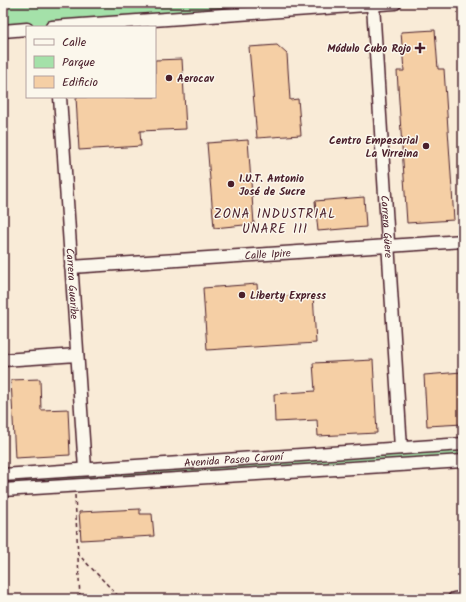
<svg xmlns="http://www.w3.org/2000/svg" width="466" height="602" viewBox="0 0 466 602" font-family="Kalam,sans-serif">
<rect width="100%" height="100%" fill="#fbf7ec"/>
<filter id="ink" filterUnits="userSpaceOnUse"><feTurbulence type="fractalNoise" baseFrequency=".025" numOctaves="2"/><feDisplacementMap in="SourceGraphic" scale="8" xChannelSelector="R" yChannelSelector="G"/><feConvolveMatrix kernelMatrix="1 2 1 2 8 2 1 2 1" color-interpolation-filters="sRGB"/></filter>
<g filter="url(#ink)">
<path fill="#f9ebd7" d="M391,3H463V444L3,475V30L27,28V97H155V27H48Z
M463,461V598L3,599V490Z"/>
<path fill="#a4e1a9" stroke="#77806a" d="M3,3H395L52,27H27L3,30Z
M463,444V461L3,490V475Z"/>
<path fill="#f5cfa5" stroke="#4a1f2b" d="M435,30L438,69H444L454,220L407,223L397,71H404L401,32Z
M277,45L287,54L290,100L298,99L301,135L257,138L249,47Z
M182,59L186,129L140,131L141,146L79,150L76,97H155V60Z
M248,140L254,224L214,228L207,143Z
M364,197L366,227L318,231L315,201Z
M257,284L258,298L313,294L316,343L207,350L203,288Z
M373,360L377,433L318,436L317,420L275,422L274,394L315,391L313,363Z
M462,372L463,424L427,426L424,375Z
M40,379L41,410L68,409L70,455L15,458L11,380Z
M140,509V514H152L154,536L81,540L79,512Z"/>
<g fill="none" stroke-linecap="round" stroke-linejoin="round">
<g stroke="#4a1f2b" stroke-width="15">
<g id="minor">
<path id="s1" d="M373,5L401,448"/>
<path d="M52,27L395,3"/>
<path d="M3,31L27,29"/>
<path id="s2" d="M60,97L85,469"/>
<path id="s3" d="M71,267L463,241"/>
<path d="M3,360L77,355"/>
<path id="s4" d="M3,475L463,444"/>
<path d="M3,490L463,461"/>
<path d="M454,599L463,598"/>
</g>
</g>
<path stroke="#4a1f2b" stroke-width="1.5" stroke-dasharray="4 3" stroke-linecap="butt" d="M75,495L80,599
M77,553L121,599"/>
<use href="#minor" stroke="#fbf7ec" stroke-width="12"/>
</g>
</g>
<g fill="#4a1f2b" stroke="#fbf7ec" stroke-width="1.5">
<path d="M418 42h4v4h4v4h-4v4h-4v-4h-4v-4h4z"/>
<circle cx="169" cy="78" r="4"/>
<circle cx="426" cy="146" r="4"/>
<circle cx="231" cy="184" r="4"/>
<circle cx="242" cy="295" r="4"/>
</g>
<g text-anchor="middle" stroke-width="3" stroke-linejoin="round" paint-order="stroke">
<g font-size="11" font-weight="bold" fill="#4a1f2b" stroke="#fbf7ec" text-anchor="start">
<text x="411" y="52" text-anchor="end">Módulo Cubo Rojo</text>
<text x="177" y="82">Aerocav</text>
<text x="418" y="144" text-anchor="end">Centro Empesarial<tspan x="418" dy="13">La Virreina</tspan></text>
<text x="239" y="182">I.U.T. Antonio<tspan x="239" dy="13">José de Sucre</tspan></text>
<text x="250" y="299">Liberty Express</text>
</g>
<g font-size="11" fill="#4a1f2b" stroke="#fbf7ec">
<text dy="4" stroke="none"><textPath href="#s1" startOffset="222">Carrera Güere</textPath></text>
<text dy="4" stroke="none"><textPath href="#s3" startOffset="197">Calle Ipire</textPath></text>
<text dy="4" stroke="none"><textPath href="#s2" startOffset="187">Carrera Guaribe</textPath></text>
<text dy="4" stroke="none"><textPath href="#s4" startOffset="231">Avenida Paseo Caroní</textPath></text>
</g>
<g font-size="13" letter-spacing="1" fill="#4a1f2b" stroke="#fbf7ec">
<text x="275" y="218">ZONA INDUSTRIAL<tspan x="275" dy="15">UNARE III</tspan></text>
</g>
</g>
<rect width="466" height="602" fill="none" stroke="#fbf7ec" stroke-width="16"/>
<rect x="8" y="8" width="450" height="586" fill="none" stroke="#4a1f2b" stroke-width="1.5" filter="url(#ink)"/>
<rect x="26" y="26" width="130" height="72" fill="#fbf7ec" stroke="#b4a19f"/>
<rect x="34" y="39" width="20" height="6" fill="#fbf7ec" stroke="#b4a19f"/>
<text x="62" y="46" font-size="12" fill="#4a1f2b">Calle</text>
<rect x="34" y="56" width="20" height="12" fill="#a4e1a9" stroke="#b4a19f"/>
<text x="62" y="66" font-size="12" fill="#4a1f2b">Parque</text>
<rect x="34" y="76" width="20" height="12" fill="#f5cfa5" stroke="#b4a19f"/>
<text x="62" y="86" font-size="12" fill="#4a1f2b">Edificio</text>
</svg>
